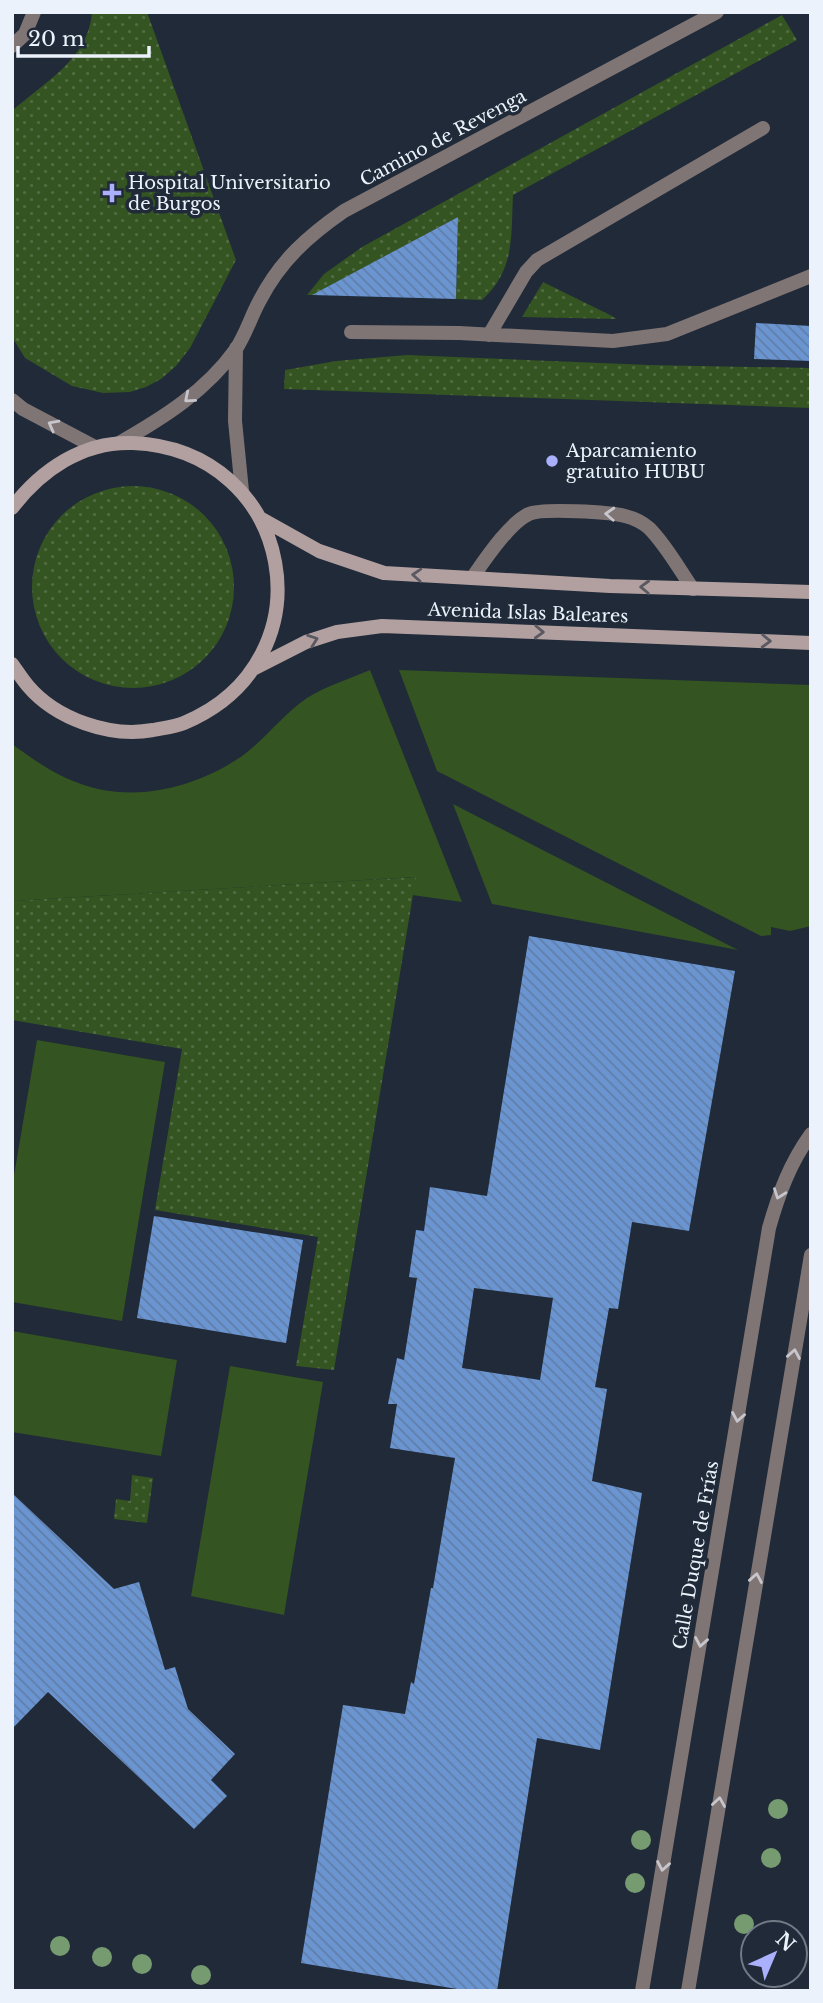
<svg xmlns="http://www.w3.org/2000/svg" width="823" height="2003" viewBox="0 0 823 2003" font-family="'Libre Baskerville',serif">
<defs>
<pattern id="park-dots" width="8" height="8" patternUnits="userSpaceOnUse" patternTransform="scale(1.75)"><rect width="8" height="8" fill="#345421"/><path d="M2 2h.1M6 6h.1" fill="none" stroke="#526d42" stroke-width="1.8" stroke-linecap="round"/></pattern>
<pattern id="building-back-hatch" width="6" height="6" patternUnits="userSpaceOnUse" patternTransform="scale(1.75)"><rect width="6" height="6" fill="#6b95d1"/><path d="M-1 5l2 2M0 0l6 6M5-1l2 2" fill="none" stroke="#607ea9"/></pattern>
</defs>
<rect width="100%" height="100%" fill="#202a38"/>
<path fill="#345421" d="M370,670L462,902L412,895L415,877L12,901V744C34,760 55,775 81,784C134,803 194,788 239,758C264,741 282,715 307,698C326,686 349,679 370,670Z
M399,670L811,685V926L790,931L771,927V935L761,936L437,771Z
M453,804L738,950L492,904Z
M37,1040L165,1062L122,1321L12,1302V1187Z
M12,1331L177,1360L161,1456L12,1432Z
M230,1366L323,1382L284,1615L191,1596Z"/>
<path fill="url(#park-dots)" d="M92,12H147L236,260L190,348L176,366L161,379L146,387L130,392L103,393L72,386L25,358L12,337V111C43,83 89,59 92,12Z
M782,15L797,40L513,195C511,237 515,270 482,300L456,299L458,217L324,289L323,295H307L324,274L362,247Z
M543,282L610,315L617,319L522,317Z
M407,355L649,365L811,368V408L284,389L285,370L336,361Z
M32 587a101 101 0 1 1 202 0a101 101 0 1 1-202 0Z
M416,877L334,1370L296,1366L318,1237L155,1210L182,1049L12,1020V901Z
M132,1475L153,1478L147,1523L114,1519L116,1499L130,1501Z"/>
<path fill="url(#building-back-hatch)" fill-rule="evenodd" d="M458,217L456,299L312,295Z
M756,323L811,326V361L754,359Z
M529,936L735,971L689,1231L632,1222L618,1309L609,1308L595,1387L607,1389L592,1481L642,1493L600,1750L537,1738L497,1991H469L301,1963L343,1705L405,1714L411,1682L414,1684L431,1588H433L455,1458L390,1448L397,1404H388L397,1358L404,1360L417,1278L409,1277L416,1230L424,1231L430,1187L487,1196ZM474,1288L553,1298L540,1380L462,1368Z
M154,1216L303,1240L286,1343L137,1318Z
M12,1493L114,1589L139,1582L165,1670L175,1667L188,1709L235,1754L211,1780L227,1796L194,1829L48,1692L12,1729Z"/>
<g fill="none" stroke-linecap="round" stroke-linejoin="round">
<path stroke="#807575" stroke-width="14" d="M12,46L25,34L34,12
M351,332L459,333L613,341L667,334L811,276
M489,335L526,272L537,260L763,128
M12,400L23,409L95,447
M472,578C484,561 510,522 529,514C542,508 610,512 625,516C633,518 642,522 649,528C666,545 679,569 693,589"/>
<path stroke="#807575" stroke-width="14" d="M236,348L235,421L242,491
M119,443C163,418 206,391 236,349C246,334 251,316 260,300C280,261 308,236 344,211L717,12
M642,1991L769,1228C779,1193 790,1163 811,1134
M688,1991L811,1255"/>
<path stroke="#b2a0a0" stroke-width="14" d="M12,508C41,470 83,441 133,443C295,450 333,661 184,723C174,727 162,728 153,730C110,738 56,719 28,686C22,679 17,671 12,664
M260,518L319,551L384,573L610,586L811,592
M253,669L306,642L337,632L382,626L811,643"/>
</g>
<g fill="#779b71">
<circle cx="778" cy="1809" r="10"/>
<circle cx="641" cy="1840" r="10"/>
<circle cx="771" cy="1858" r="10"/>
<circle cx="635" cy="1883" r="10"/>
<circle cx="744" cy="1924" r="10"/>
<circle cx="60" cy="1946" r="10"/>
<circle cx="102" cy="1957" r="10"/>
<circle cx="142" cy="1964" r="10"/>
<circle cx="201" cy="1975" r="10"/>
</g>
<defs><path id="oneway-chevron" d="M-2-3.5L2.5 0L-2 3.5" fill="none" stroke-width="1.6" stroke-linecap="round" stroke-linejoin="round" transform="scale(1.75)"/></defs>
<g stroke="#c6c6cc">
<use href="#oneway-chevron" transform="translate(189 398) rotate(140)"/>
<use href="#oneway-chevron" transform="translate(53 425) rotate(-152)"/>
<use href="#oneway-chevron" transform="translate(610 514) rotate(-177)"/>
<use href="#oneway-chevron" transform="translate(779 1194) rotate(110)"/>
<use href="#oneway-chevron" transform="translate(794 1354) rotate(-80)"/>
<use href="#oneway-chevron" transform="translate(738 1417) rotate(100)"/>
<use href="#oneway-chevron" transform="translate(756 1578) rotate(-80)"/>
<use href="#oneway-chevron" transform="translate(701 1642) rotate(100)"/>
<use href="#oneway-chevron" transform="translate(719 1802) rotate(-81)"/>
<use href="#oneway-chevron" transform="translate(663 1866) rotate(100)"/>
</g>
<g stroke="#5a5962">
<use href="#oneway-chevron" transform="translate(417 575) rotate(-177)"/>
<use href="#oneway-chevron" transform="translate(645 587) rotate(-178)"/>
<use href="#oneway-chevron" transform="translate(539 632) rotate(2)"/>
<use href="#oneway-chevron" transform="translate(313 640) rotate(-20)"/>
<use href="#oneway-chevron" transform="translate(766 641) rotate(2)"/>
</g>
<g fill="#aab0fb" stroke="#202a38" stroke-width="2.5">
<path d="M108.5 182.5h7v7h7v7h-7v7h-7v-7h-7v-7h7z"/>
<circle cx="552" cy="461" r="7"/>
</g>
<g text-anchor="middle" stroke-width="7" stroke-linejoin="round" paint-order="stroke">
<g font-size="18" fill="#ebf2fb" stroke="#202a38">
<text transform="translate(443 138) rotate(-28)" y="6">Camino de Revenga</text>
<text transform="translate(528 613) rotate(2)" y="6">Avenida Islas Baleares</text>
<text transform="translate(696 1555) rotate(-80)" y="6">Calle Duque de Frías</text>
</g>
<g font-size="18" fill="#ebf2fb" stroke="#202a38" text-anchor="start">
<text x="128" y="189">Hospital Universitario<tspan x="128" dy="21">de Burgos</tspan></text>
<text x="566" y="457">Aparcamiento<tspan x="566" dy="21">gratuito HUBU</tspan></text>
</g>
</g>
<rect width="823" height="2003" fill="none" stroke="#ebf2fb" stroke-width="28"/>
<g transform="translate(774 1954) rotate(44)"><circle r="33" fill="#202a38" stroke="#717a86" stroke-width="2"/>
<path d="M0-5L12 26L0 18L-12 26Z" fill="#aab0fb"/>
<text y="-10" font-size="19" font-weight="bold" text-anchor="middle" fill="#ebf2fb">N</text>
</g>
<path d="M18 46v10h131v-10" fill="none" stroke="#ebf2fb" stroke-width="3.5"/>
<text x="28" y="46" font-size="21" fill="#ebf2fb" stroke="#202a38" stroke-width="5" paint-order="stroke">20 m</text>
</svg>
